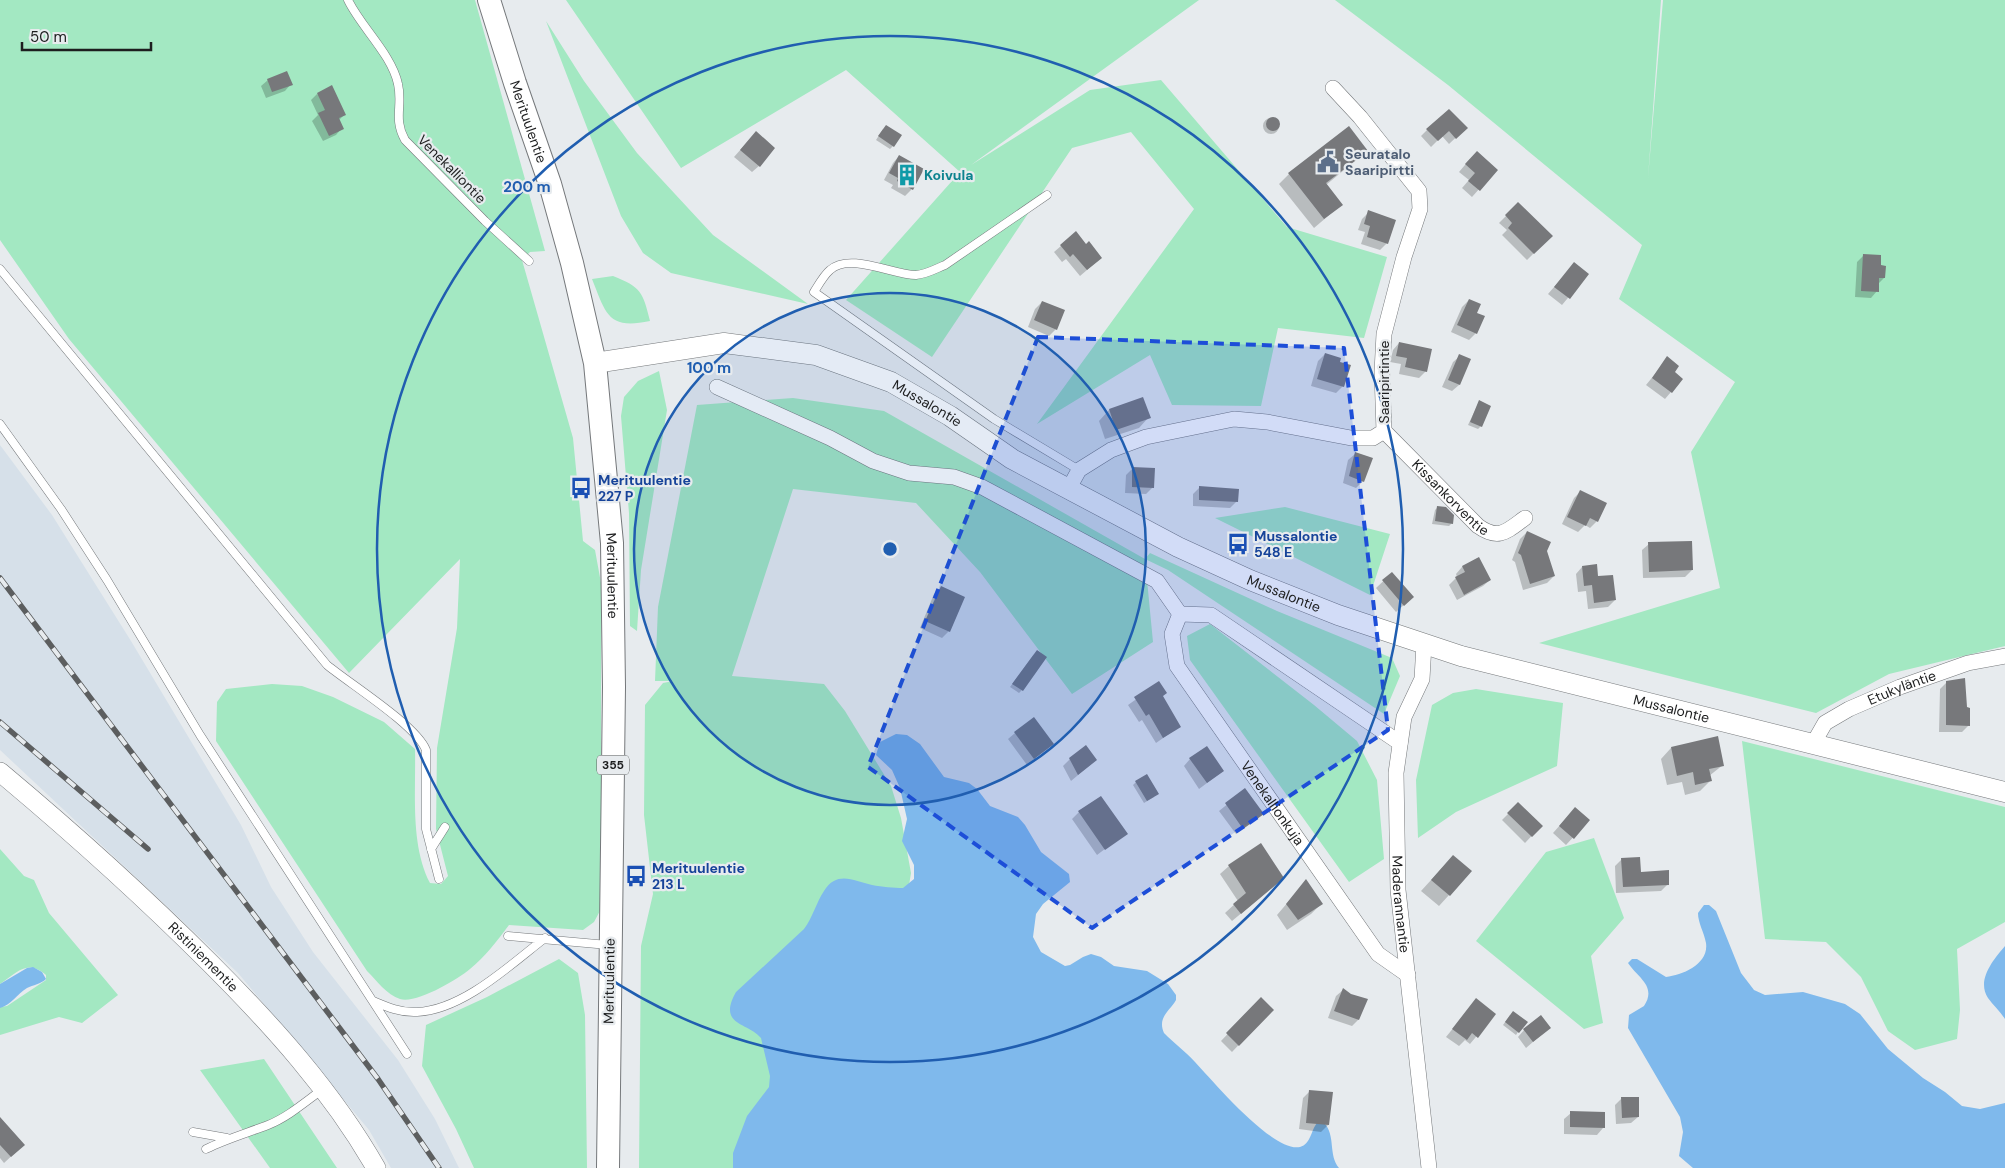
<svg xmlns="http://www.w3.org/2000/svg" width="2005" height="1168" viewBox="0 0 2005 1168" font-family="'DM Sans',sans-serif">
<rect width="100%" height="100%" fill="#e7ebee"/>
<path fill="#d6e0e9" d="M0,445L52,515L131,641L241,825L271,887L313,952L398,1060L435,1119L459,1168H391L369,1130L238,973L0,750Z"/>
<path fill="#a3e8c2" d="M0,0H475L545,251L530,252L522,260L573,438L583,541L595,550L601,583V909L594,922L583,930L509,925C497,941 485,957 470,969C457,980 416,1004 400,999C387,995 376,980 367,971L216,741L217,702L226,689L272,684L302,686L333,697L384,722L415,749C416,793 410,844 430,883L441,884L448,876L436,829L437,748L457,628L460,559L349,673L69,339L0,240Z
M566,0H1199L971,165L1090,90L1161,80L1287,227L1387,257L1364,338L1278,328L1261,406L1172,405L1150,355L1037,424L1194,209L1131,132L1072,148L932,357L846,300L960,172L846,70L681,168Z
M1335,0H1661L1648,178L1663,0H2005V646L1889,674L1816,713L1539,643L1720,588L1691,452L1735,382L1619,299L1642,245L1448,85Z
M546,21L584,81L637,153L713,235L808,304L671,273L643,253L621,216Z
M613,276C641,287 643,292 650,321C608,330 606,314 592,279Z
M659,371L667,410L641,570L637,631L630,626L629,513L621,416L624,397L638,381Z
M793,398L884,411L1145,559L1150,553L1277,611L1392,658L1400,676L1384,714L1168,570L1145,559L1153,642L1072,694L980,572L916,503L793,489L732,676L824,684L845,711L891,786L901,818L911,873L904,916L796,1168H639L641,946L653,894L644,815L645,705L663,683L673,681H655L658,607L697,405Z
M1285,507L1390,534L1370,595L1215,518Z
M1210,624L1314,705L1357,741L1377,780L1384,859L1349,882L1190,660L1187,636Z
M1476,689L1563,703L1557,766L1456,812L1418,838L1416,780L1432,705L1453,693Z
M1742,741L2005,807V922L1957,949L1960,1010L1957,1039L1915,1050L1888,1031L1861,977L1826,942L1765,939Z
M1594,838L1624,918L1591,956L1603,1023L1584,1029L1476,941L1546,852Z
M0,849L24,876L34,880L49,913L118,995L82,1023L59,1017L0,1035V1007L7,1006L46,980V975C27,959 18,972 0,984Z
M559,959L578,973L585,1015L587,1168H474L456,1129L422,1066L426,1025L487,997Z
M264,1059L337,1168H270L200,1070Z"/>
<path fill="#7fb9ec" d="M896,734L907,735L920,744L944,777L969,783L977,789L990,806L1018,817L1025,825L1041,852L1069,874L1070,882L1043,904L1036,914L1033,937L1041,952L1065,966L1070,965L1083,957L1091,954L1101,957L1114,966L1147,971L1168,984L1176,995V1000C1170,1011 1157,1017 1164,1033C1174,1043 1185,1051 1195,1062C1213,1081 1273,1153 1300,1147C1311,1144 1311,1130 1317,1123H1324C1336,1135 1328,1155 1339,1168H733V1153L747,1116L769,1087L770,1076L761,1038C748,1022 717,1026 736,992L804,929C813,917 816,903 824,891C837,870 854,881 872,885C882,887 894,888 903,888L914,879V865L902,841L907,819L900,788L892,770L876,755L880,742Z
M1704,905H1709L1716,911L1741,973L1754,990L1765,995L1803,992L1845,1004L1860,1014L1888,1049L1923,1078L1945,1092L1962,1106L1980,1109L2005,1103V1168H1693L1679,1156L1683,1132L1680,1117L1628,1028L1629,1015L1644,1006C1657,986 1638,978 1628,963L1632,959H1637L1666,977C1683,975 1709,964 1706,943C1704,932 1698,923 1698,913Z
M2005,946V1019C2000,1011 1993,1005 1988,998C1976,980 1994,959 2005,946Z
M33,967L42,972L46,979C41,984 33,985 27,988C17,994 11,1005 0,1008V984L27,968Z"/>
<path fill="#0003" d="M268,80L291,84L285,91L266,98L261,86Z
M317,94L345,114L338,121L342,128L336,135L323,141L312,121L318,115L311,100Z
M1263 126a8 8 0 1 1 16 0a8 8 0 1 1-16 0Z
M1466,128L1449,144L1442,136L1431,147L1421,136L1427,130Z
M883,129L893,146L890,149L876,140Z
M749,140L759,166L752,172L734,157Z
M1367,151L1326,185L1341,205L1314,228L1279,184L1289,174Z
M899,156L923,169L912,189L905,196L891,188L893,185L884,180L893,163Z
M1470,159L1496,170L1472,197L1462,188L1469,180L1459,172Z
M1518,204L1551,236L1527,260L1502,235L1507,230L1499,223Z
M1369,212L1387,243L1380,250L1361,244L1365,232L1358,230L1362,219Z
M1076,233L1086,245L1101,258L1080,276L1066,259L1062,262L1054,252Z
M1864,255L1880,267L1884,278L1878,284L1877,291L1871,298L1855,297L1857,262Z
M1574,264L1587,275L1562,305L1548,294Z
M1469,300L1475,313L1476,333L1469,340L1451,332L1462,307Z
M1042,302L1056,329L1049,336L1028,327L1035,309Z
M1399,343L1426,371L1419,378L1399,374L1401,364L1390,362L1393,350Z
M1325,354L1339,363L1343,386L1336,393L1311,386L1318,361Z
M1460,356L1469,360L1459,385L1452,391L1442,387L1453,362Z
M1668,358L1673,372L1682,379L1665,399L1646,385Z
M1143,399L1149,417L1139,428L1105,439L1099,421L1109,410Z
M1479,402L1481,426L1478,429L1468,425Z
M1355,454L1363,481L1356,488L1343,483L1348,460Z
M1133,468L1153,487L1146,494L1125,493L1126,475Z
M1200,487L1237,501L1230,508L1193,506V494Z
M1580,492L1597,521L1590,528L1585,525L1578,532L1562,524L1574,498Z
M1438,507L1452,523L1449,526L1432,524L1435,510Z
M1527,532L1546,551L1554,576L1547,583L1523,590L1515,562L1512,560L1520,539Z
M1649,544L1692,570L1685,577L1643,578L1642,550Z
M1478,558L1490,580L1483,586L1457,600L1449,585L1457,577L1456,574L1462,567Z
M1582,567L1597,578L1615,600L1608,607L1588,609L1586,591L1578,592L1576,574Z
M1392,573L1405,604L1396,612L1376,588Z
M941,588L949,631L942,638L920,628L934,594Z
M1034,654L1022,690L1019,693L1010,687Z
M1947,682L1969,725L1962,732H1939L1940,689Z
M1159,683L1162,697L1179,727L1156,743L1142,720L1139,722L1128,705Z
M1015,733L1052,744L1027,765L1008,739Z
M1671,748L1723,765L1709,776L1710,781L1700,791L1685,795L1682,782L1667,785L1661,759Z
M1070,759L1096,760L1071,781L1063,766Z
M1190,759L1223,771L1199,789L1184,766Z
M1136,782L1154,797L1144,803L1133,785Z
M1245,790L1262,813L1236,834L1219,811Z
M1518,804L1541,826L1525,843L1502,820Z
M1079,812L1126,833L1097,855L1072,819Z
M1569,815L1588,821L1566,845L1553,833Z
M1453,856L1470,872L1439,906L1421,891Z
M1622,859L1640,873L1668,884L1661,891L1616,893L1615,866Z
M1229,866L1274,886L1232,921L1225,913L1238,901L1220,874Z
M1306,881L1321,904L1311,914L1287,930L1277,915Z
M1343,990L1350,995L1358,1020L1352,1026L1328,1018L1336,996Z
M1261,999L1272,1010L1232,1052L1221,1041Z
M1476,1000L1495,1014L1470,1044L1465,1040L1459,1046L1446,1037Z
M1510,1015L1518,1032L1516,1035L1503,1025Z
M1549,1028L1526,1048L1518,1037L1524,1030Z
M1310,1091L1328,1125L1321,1132L1299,1129L1303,1098Z
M1622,1098L1638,1117L1631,1123L1616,1124L1615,1105Z
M1571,1113L1603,1128L1597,1135L1564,1134V1119Z
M0,1119L17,1151L4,1163L0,1158Z"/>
<path fill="#77787b" d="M287,71L293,85L272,92L267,79Z
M332,85L346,115L339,118L344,129L329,136L318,113L325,110L317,93Z
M1449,109L1468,128L1456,139L1449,131L1438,141L1426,129Z
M1266 124a7 7 0 1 1 14 0a7 7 0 1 1-14 0Z
M886,125L902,135L894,147L878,136Z
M1349,126L1368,151L1326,183L1343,205L1324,219L1288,173Z
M756,131L775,148L760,167L740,150Z
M1477,151L1498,170L1480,191L1468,181L1475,173L1465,164Z
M899,155L924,169L913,190L897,181L898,178L889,173Z
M1518,202L1553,236L1534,254L1508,228L1512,223L1505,215Z
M1368,210L1396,220L1388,244L1367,237L1370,226L1364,224Z
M1076,231L1086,244L1089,241L1102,258L1087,270L1073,254L1070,257L1060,245Z
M1863,254L1881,255V265L1886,266L1885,278H1879V292L1861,291Z
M1574,262L1589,274L1570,299L1554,287Z
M1469,299L1481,304L1477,313L1485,316L1477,334L1457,325Z
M1042,301L1065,310L1057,330L1034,320Z
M1399,342L1432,349L1427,372L1405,367L1407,358L1396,356Z
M1325,353L1341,358L1340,362L1351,365L1344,387L1317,379Z
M1459,354L1471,359L1460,385L1448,380Z
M1667,356L1679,366L1675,372L1683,379L1672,393L1652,378Z
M1143,397L1151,418L1116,430L1109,409Z
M1479,400L1491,406L1482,427L1470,422Z
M1355,452L1373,458L1364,482L1349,476Z
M1132,467L1155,468L1154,488L1132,487Z
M1199,486L1239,489L1238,502L1199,500Z
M1580,490L1607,503L1598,522L1590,518L1586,526L1567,517Z
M1437,506L1446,507L1454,515L1453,524L1435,521Z
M1527,531L1551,542L1547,551L1555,576L1530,584L1521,555L1518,553Z
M1692,541L1693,570L1649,572L1648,542Z
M1479,557L1491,580L1464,595L1455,577L1465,572L1462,566Z
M1597,564L1598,576L1613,575L1616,600L1594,603L1592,585L1584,586L1582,566Z
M1392,572L1414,597L1404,606L1382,580Z
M941,586L965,597L950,632L925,621Z
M1037,650L1047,657L1023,691L1012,684Z
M1965,678L1967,707L1970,708V726L1946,725V681Z
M1159,681L1167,693L1163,696L1181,727L1163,738L1149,714L1146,716L1134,697Z
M1034,717L1054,744L1034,759L1014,732Z
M1718,736L1724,766L1709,769L1712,781L1695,785L1693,772L1677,776L1671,747Z
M1086,745L1097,760L1078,775L1069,758Z
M1207,746L1224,771L1207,783L1189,758Z
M1147,774L1159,794L1147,801L1135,781Z
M1245,788L1264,814L1243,829L1225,803Z
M1101,796L1128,834L1105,850L1078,811Z
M1518,802L1543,826L1532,837L1507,813Z
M1575,807L1590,820L1574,839L1559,826Z
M1261,843L1284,878L1241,914L1233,904L1246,893L1228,865Z
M1453,855L1472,871L1450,896L1431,880Z
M1640,857L1641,872L1669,870V885L1623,887L1621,858Z
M1306,879L1323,904L1298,920L1286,904Z
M1343,988L1351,994L1368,999L1359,1020L1334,1011Z
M1261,997L1274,1010L1239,1046L1226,1033Z
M1476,998L1496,1014L1478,1038L1472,1033L1467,1040L1452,1029Z
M1513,1011L1528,1022L1519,1033L1505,1022Z
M1541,1015L1551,1028L1533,1042L1523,1029Z
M1309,1090L1333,1092L1329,1125L1306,1123Z
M1621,1097H1639V1117L1622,1118Z
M1570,1111L1605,1112V1128L1570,1127Z
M0,1117L25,1145L11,1157L0,1145Z"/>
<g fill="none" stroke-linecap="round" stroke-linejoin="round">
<g stroke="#75787b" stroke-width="9">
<path id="service" d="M348,0C361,27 392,55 398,84C403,105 393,119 405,140L485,221L529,261
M1047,195L945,265C935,269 927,274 916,275C893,275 850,252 830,270C824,275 819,284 814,292L994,419L1079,470
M0,269L327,665C350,684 416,725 426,750V829L439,879
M0,424L61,509L107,580L200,735L407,1054
M431,849L445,827
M508,936L608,945
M373,1001C387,1007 401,1013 417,1012C463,1010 510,965 545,938
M193,1132L227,1138
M206,1149C226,1139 247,1133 268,1125C288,1117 305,1102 323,1089"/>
</g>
<g stroke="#75787b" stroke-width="16">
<g id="minor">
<path d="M717,387L830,438L873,461L909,473L954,477L982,487L1157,581L1180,614"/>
<path id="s1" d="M1384,431L1478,526C1499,541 1507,531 1525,518"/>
<path d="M1068,490L1079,470L1111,450L1146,437L1234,419L1267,422L1351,438H1373L1384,431L1382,372L1384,334L1404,257L1420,209L1419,191L1360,117L1333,88"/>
<path id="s2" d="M1180,614L1172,634L1177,666L1378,954L1408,975"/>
<path d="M1180,614L1211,615L1400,743"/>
<path id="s3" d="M1424,644L1422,679L1404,717L1396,773L1398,890L1429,1168"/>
<path id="s4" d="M1813,744L1825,723L1849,709L1900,687L1968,663L2005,656"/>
</g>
</g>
<g stroke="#75787b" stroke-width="20">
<g id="tertiary">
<path id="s5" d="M0,772C73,833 143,896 210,963C272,1025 332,1091 376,1168"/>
</g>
</g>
<g stroke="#75787b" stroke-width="21">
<g id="secondary">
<path id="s6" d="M595,363L724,343L816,355L891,382L950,416L1012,459L1178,547L1250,580L1338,615L1461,656L2005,792"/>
</g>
</g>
<g stroke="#75787b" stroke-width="24">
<g id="primary">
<path id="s7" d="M489,0L515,83L550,184L572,263L595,363L612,543L614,687L608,1168"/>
</g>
</g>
<use href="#service" stroke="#fff" stroke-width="8"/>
<use href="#minor" stroke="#fff" stroke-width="15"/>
<use href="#tertiary" stroke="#fff" stroke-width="19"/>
<use href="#secondary" stroke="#fff" stroke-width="20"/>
<use href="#primary" stroke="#fff" stroke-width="22"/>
<g stroke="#5c5e5f" stroke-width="5.5">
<path id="rail" d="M0,578L378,1079L439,1168
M0,722L148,849"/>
</g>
<use href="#rail" stroke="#e7ebee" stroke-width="4" stroke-dasharray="11" stroke-linecap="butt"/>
</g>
<path fill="#1d4ed8" fill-opacity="0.2" stroke="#1d4ed8" stroke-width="4" stroke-dasharray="10 6" stroke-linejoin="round" d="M1038,337L1344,348L1388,730L1092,928L868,767Z"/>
<circle cx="890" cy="549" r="256" fill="#205eb0" fill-opacity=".12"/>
<g fill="none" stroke="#205eb0" stroke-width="2.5">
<circle cx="890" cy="549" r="256"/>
<circle cx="890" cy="549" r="513"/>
</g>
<defs>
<g id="civic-bare" transform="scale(1.725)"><path d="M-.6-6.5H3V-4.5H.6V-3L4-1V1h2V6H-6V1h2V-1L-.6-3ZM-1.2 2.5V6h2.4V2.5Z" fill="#5c6f8a" stroke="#e7ebee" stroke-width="2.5" paint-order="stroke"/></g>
<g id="building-bare" transform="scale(1.725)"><path d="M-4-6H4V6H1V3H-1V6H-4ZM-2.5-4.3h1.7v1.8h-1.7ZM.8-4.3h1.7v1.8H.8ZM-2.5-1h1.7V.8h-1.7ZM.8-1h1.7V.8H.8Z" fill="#0f9aa8" stroke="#e7ebee" stroke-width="2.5" paint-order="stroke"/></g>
<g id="bus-bare" transform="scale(1.725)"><path d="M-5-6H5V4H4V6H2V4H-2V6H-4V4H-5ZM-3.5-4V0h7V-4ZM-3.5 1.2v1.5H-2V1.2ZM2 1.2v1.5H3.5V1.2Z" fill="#1a4fb4" stroke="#e7ebee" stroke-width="2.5" paint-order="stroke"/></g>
</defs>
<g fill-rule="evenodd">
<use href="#civic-bare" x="1328" y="162"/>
<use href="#building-bare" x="907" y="175"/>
<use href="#bus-bare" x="581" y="488"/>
<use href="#bus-bare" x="1238" y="544"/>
<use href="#bus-bare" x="636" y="876"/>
</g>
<g text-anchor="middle" stroke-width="4.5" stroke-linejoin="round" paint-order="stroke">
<rect fill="#e7ebee" stroke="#5a5c5d" stroke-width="1" x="597" y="755.5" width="32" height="19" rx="4"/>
<g font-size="12" font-weight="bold" fill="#1d1e1f">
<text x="613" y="769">355</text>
</g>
<g font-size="14" fill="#1d1e1f" stroke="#e7ebee">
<text dy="5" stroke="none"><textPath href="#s7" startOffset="128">Merituulentie</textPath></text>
<text transform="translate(452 169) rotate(45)" y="5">Venekalliontie</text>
<text transform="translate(1384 382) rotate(-90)" y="5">Saaripirtintie</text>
<text dy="5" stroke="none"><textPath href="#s6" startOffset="345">Mussalontie</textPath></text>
<text dy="5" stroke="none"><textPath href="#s1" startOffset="94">Kissankorventie</textPath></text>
<text dy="5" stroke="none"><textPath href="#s7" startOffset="592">Merituulentie</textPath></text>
<text dy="5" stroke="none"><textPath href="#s6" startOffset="750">Mussalontie</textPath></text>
<text dy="5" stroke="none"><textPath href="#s4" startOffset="109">Etukyläntie</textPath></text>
<text dy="5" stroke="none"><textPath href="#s6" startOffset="1155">Mussalontie</textPath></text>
<text dy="5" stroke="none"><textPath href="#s2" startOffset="221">Venekallionkuja</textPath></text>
<text dy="5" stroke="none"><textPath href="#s3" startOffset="265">Maderannantie</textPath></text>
<text dy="5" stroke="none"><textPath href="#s5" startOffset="275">Ristiniementie</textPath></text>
<text transform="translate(609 981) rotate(-89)" y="5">Merituulentie</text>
</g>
<g font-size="14" font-weight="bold" fill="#4e5e75" stroke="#e7ebee" text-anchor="start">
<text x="1345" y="159">Seuratalo<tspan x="1345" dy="16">Saaripirtti</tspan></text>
</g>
<g font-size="14" font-weight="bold" fill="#0d838f" stroke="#e7ebee" text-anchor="start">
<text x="924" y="180">Koivula</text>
</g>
<g font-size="14" font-weight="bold" fill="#164399" stroke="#e7ebee" text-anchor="start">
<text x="598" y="485">Merituulentie<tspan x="598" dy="16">227 P</tspan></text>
<text x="1254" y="541">Mussalontie<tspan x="1254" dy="16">548 E</tspan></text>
<text x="652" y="873">Merituulentie<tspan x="652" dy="16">213 L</tspan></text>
</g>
</g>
<circle cx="890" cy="549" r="8" fill="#205eb0" stroke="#e7ebee" stroke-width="2.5"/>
<g font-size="15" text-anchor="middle" font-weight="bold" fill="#205eb0" stroke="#e7ebee" stroke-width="4.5" stroke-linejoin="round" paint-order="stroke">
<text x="527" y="192">200 m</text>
<text x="709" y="373">100 m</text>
</g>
<path d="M22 42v8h129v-8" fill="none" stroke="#1d1e1f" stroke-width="2.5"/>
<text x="30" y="42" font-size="15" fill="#1d1e1f" stroke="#e7ebee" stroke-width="4" paint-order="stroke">50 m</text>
</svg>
